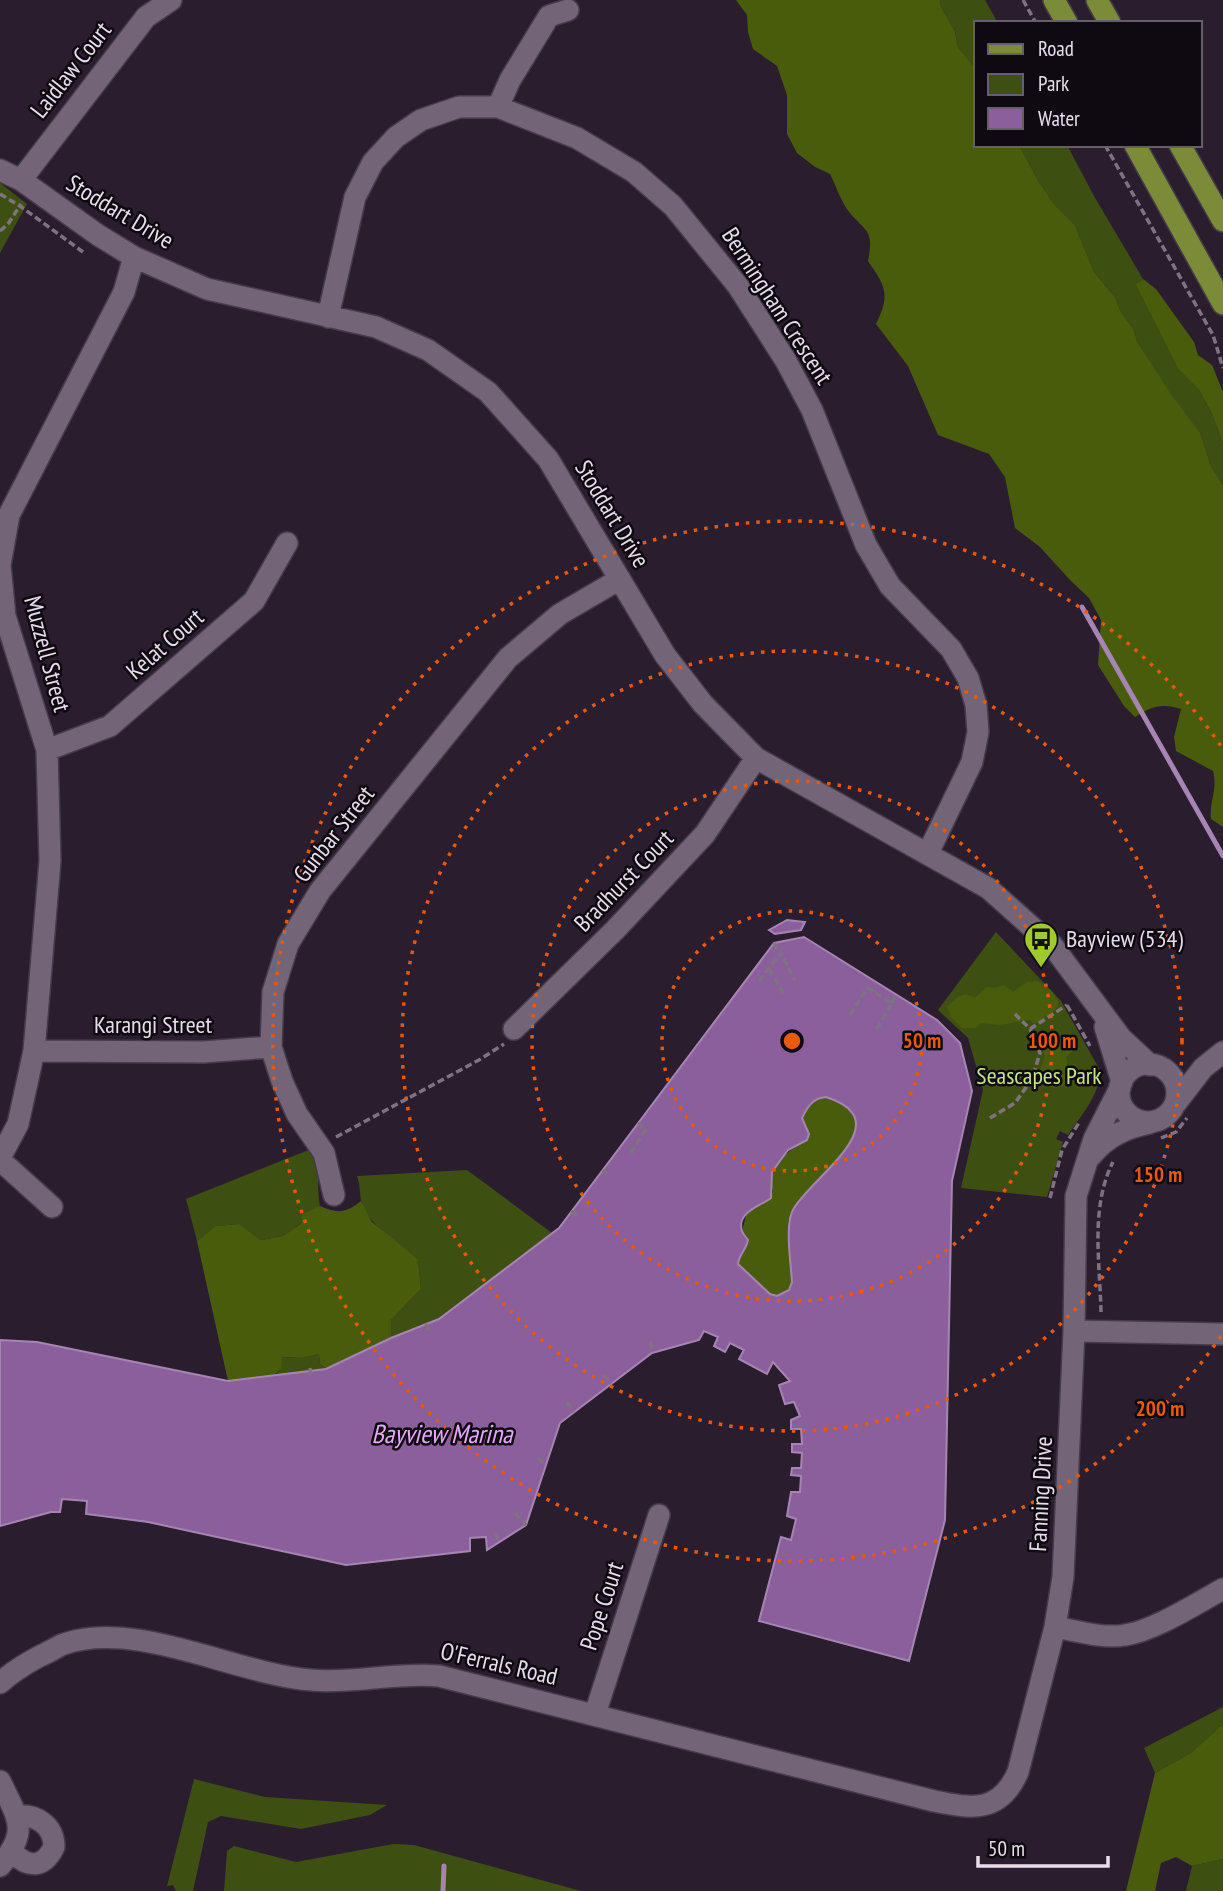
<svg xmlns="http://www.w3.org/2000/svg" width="1223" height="1891" viewBox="0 0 1223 1891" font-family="'PT Sans Narrow',sans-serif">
<rect width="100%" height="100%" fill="#2a1d2e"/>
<path fill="#3e5011" d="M940,0H985L998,23H976V69L958,47L955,31L941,7Z
M1019,145H1067L1094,196L1143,279L1135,284L1178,369L1199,390L1212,414L1223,444V485L1211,466L1200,432L1172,397L1137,341L1134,330L1120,310L1115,297L1094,272L1075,225L1054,204L1039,182Z
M0,183L27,204L0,253Z
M996,932L1061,1001L1100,1070C1100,1095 1082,1114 1068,1135L1060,1131L1056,1139L1063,1142L1047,1197L961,1188L983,1090L968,1038L938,1010Z
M311,1149C322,1172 316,1183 320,1206L303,1214L302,1223L283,1236L261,1240L240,1224L215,1226L197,1241L186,1199Z
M467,1170L552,1233L439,1319L391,1338V1320L421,1289L418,1259C399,1243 370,1227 362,1203C359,1195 361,1187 357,1176Z
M319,1354L320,1364L326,1369L274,1376L281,1369V1357L302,1358Z
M1223,1707V1724L1192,1752L1155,1773L1144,1748Z
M194,1779L265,1797L387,1805L370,1815L301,1829L221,1816L208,1822L193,1891H176L173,1885L167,1886Z
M393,1844L414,1845L581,1891H224L227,1851L234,1846L296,1862Z
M1223,1859V1891H1186L1192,1866Z"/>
<path fill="#485c0c" d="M736,0H940L941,7L955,31L958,47L976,69V145H1019L1039,182L1054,204L1075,225L1094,272L1115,297L1120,310L1134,330L1137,341L1172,396L1200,432L1211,466L1223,485V827L1211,819C1209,801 1218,790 1213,771L1176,751L1174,737L1181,709C1162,703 1152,706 1135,717L1124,706L1098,665L1101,620L1089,598L1070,580L1040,547L1015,528L1005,477L989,454L938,435L908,366L876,324C891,294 885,286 868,261C874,230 867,233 850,213C841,202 836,186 830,174L815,167L797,153L787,134V95L777,66L753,49L748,32L747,15Z
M1143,279L1156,289L1194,342L1198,355L1212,365L1223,392V444L1212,414L1199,390L1178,369L1135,284Z
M1037,981L1051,990L1059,1002L1056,1009L1035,1024L1030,1020L999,1025L981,1023L976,1028H962L951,1017L947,1007L958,997L966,994L975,998L986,987L995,988L1004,985L1013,992L1027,982Z
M1043,1033L1072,1041L1076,1048L1066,1057L1068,1069L1064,1086L1052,1088L1038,1075L1045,1056C1041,1048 1035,1041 1043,1033Z
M826,1097C901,1121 814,1175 794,1208C784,1223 791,1263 792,1282L789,1290L777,1296L770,1294L738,1264C739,1254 746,1250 747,1237L742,1231L747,1212L763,1204L773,1192C766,1167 787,1151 807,1140L809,1134L802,1118C808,1106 813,1099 826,1097Z
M361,1201L372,1222L418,1259L421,1289L391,1320V1338L326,1369L320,1364L319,1354L302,1358L282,1357L281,1369L273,1376L228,1381L197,1241L215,1226L240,1224L261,1240L283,1236L302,1223V1214L320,1206C337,1214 346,1213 361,1201Z
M1223,1724V1859L1192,1866L1176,1857L1161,1863L1155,1891H1126L1155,1773L1192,1752Z"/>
<path fill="#8b5f9b" stroke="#a785b3" stroke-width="2" fill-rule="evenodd" d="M787,920L805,922L801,930L775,934L769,930Z
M804,937L937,1020L960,1043L972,1091L952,1181L945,1520L909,1661L759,1621L781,1537L791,1540L796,1519L787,1516L791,1492H800L801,1476L791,1475L792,1468H801L802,1453L792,1452V1444H802L801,1429H791V1420L800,1416L794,1402L785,1404L779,1385L790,1381L773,1362L767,1374L739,1359L744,1350L730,1343L725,1352L714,1346L718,1337L704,1331L699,1340L652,1353L560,1423L526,1525L487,1550L486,1537L470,1538V1551L346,1565L148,1522L86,1514L87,1501L62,1499L60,1512H51L0,1526V1340L37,1342L228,1381L326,1369L391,1338L439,1319L559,1228L774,943ZM826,1097C901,1121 814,1175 794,1208C784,1223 791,1263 792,1282L789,1290L777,1296L770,1294L738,1264C739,1255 746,1250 748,1240C746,1237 743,1234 742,1231C736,1212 761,1206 771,1198L772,1172L788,1150L807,1140L809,1134L802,1118C808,1106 813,1098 826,1097Z"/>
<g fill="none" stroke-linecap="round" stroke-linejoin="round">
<path stroke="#a785b3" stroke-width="5" d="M1082,607L1223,856
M443,1891L444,1866"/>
<g stroke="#453b49" stroke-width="24">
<path id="minor" d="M498,107L510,80L549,16L568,10
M0,170L21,180L98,235L134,257L207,289L376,327L428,350L488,392L548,459L665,655L703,704L756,758L988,888L1052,945L1121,1038L1150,1065
M21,180L146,17L171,0
M328,317L355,197L373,162L396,137L421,120L459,107H498L577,138L634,172L673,206L738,286L786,361L812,410L866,545L890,586L951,649L968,678L976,705L978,732L972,762L928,853
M47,750L110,726L254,601L287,543
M1105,1027L1122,1082
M514,1029L615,930L705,834L756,758
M34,1051L203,1052L271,1047
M1119 1093a29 29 0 1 1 58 0a29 29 0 1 1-58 0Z
M1176,1103L1203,1068L1223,1052
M1091,1156C1107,1136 1126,1128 1150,1123
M0,1158L18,1124L34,1051L50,861L47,750L5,616L0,565L9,515L124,292L134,257
M0,1160L52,1207
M334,1195L324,1153L297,1114L282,1081L271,1047L273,992L288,944L320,891L508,658L560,614L620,579
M1074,1331L1223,1334
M1055,1627C1077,1631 1103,1639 1125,1635C1154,1631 1197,1603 1223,1589
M0,1683C12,1672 25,1664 40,1656C48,1653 56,1647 64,1644C137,1619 235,1674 311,1680C353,1684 396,1672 439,1676L934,1801C973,1809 1000,1813 1018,1772L1055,1627L1063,1577L1074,1331L1076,1196L1094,1139L1120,1088
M595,1714L659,1515
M0,1781C18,1819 30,1830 0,1866
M12,1852C28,1868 43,1869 54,1847C54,1826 37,1814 17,1816"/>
</g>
<g stroke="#453b49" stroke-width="24">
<path id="major" d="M1054,0L1067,23
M1097,0L1110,23
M1135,145L1223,304
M1180,145L1223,221"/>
</g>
<path stroke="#7f7382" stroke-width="3.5" stroke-dasharray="7 3.5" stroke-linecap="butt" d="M1023,0L1036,23
M1105,145L1213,335L1223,368
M0,194L20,206L83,252
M0,231L8,224L21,204
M774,943L780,953
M769,969L785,996
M759,981L781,953L795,981
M892,1003L896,994
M1067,1005L1090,1046
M850,1015L867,988L892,1003L875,1032
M1030,1029L1067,1005
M990,1118L1015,1103L1032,1079L1040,1053L1030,1029L1014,1013
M638,1123L646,1130
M336,1137L479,1060L504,1044
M1161,1138L1176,1132L1187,1118
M631,1153L648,1126
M603,1170L607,1174
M1050,1198L1062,1150L1080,1121
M571,1211L578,1216
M1101,1312C1100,1263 1090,1207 1113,1162
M426,1324L430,1333
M650,1342L654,1352
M310,1368L311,1379
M604,1375L611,1384
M567,1402L574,1412
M538,1458L546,1465
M515,1513L526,1525
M494,1533L500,1541"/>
<use href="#minor" stroke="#736478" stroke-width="21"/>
<use href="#major" stroke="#7b8b37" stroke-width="21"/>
</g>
<g fill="none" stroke="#e8590c" stroke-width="3.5" stroke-dasharray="3.5 7">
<circle cx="792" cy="1041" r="130"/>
<circle cx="792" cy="1041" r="260"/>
<circle cx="792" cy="1041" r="390"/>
<path d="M1221 1336A520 520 0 1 1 1221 746"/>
</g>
<defs>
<g id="bus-pin" transform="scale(1.75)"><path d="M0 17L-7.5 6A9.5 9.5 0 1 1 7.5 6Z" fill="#a0c92c" stroke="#0f0a11"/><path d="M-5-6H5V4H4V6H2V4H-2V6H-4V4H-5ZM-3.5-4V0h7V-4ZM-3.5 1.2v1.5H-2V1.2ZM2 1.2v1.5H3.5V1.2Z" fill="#111"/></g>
</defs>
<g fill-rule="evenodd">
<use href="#bus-pin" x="1041" y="939"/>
</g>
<g text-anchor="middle" stroke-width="5" stroke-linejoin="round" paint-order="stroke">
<g font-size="24" fill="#e7deea" stroke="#0f0a11">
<text transform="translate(71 70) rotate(-52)" y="8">Laidlaw Court</text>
<text transform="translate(120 212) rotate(31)" y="8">Stoddart Drive</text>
<text transform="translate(777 306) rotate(57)" y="8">Bermingham Crescent</text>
<text transform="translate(612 514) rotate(59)" y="8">Stoddart Drive</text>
<text transform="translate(165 644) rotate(-41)" y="8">Kelat Court</text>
<text transform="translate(47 654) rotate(75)" y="8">Muzzell Street</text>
<text transform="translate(334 834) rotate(-52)" y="8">Gunbar Street</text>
<text transform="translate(624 881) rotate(-46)" y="8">Bradhurst Court</text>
<text x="153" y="1033">Karangi Street</text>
<text transform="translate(1041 1494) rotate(-87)" y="8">Fanning Drive</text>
<text transform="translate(602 1606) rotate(-72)" y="8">Pope Court</text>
<text transform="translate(499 1664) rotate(13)" y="8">O'Ferrals Road</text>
</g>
<g font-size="24" fill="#e7deea" stroke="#0f0a11" text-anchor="start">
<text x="1066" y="947">Bayview (534)</text>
</g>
<g font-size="24" fill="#c5e680" stroke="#0f0a11">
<text x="1039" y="1084">Seascapes Park</text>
</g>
<g font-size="26" font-style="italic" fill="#e6a7fc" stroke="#0f0a11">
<text x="442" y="1443">Bayview Marina</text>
</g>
</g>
<circle cx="792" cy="1041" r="10" fill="#e8590c" stroke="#0f0a11" stroke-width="3.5"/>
<g font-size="21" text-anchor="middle" font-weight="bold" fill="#e8590c" stroke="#0f0a11" stroke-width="5" stroke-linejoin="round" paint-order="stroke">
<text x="922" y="1048">50 m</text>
<text x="1052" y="1048">100 m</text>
<text x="1158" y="1182">150 m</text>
<text x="1160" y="1416">200 m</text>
</g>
<rect x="974" y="21" width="228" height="126" fill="#0f0a11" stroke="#655f68" stroke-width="2"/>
<rect x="988" y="44" width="35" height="10" fill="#7b8b37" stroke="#655f68" stroke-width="2"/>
<text x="1038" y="56" font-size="21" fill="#e7deea">Road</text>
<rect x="988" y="74" width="35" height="21" fill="#3e5011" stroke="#655f68" stroke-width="2"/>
<text x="1038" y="91" font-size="21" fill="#e7deea">Park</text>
<rect x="988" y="108" width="35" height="21" fill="#8b5f9b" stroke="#655f68" stroke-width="2"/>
<text x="1038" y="126" font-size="21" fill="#e7deea">Water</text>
<path d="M978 1856v10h130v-10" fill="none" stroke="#e7deea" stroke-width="3.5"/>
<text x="988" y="1856" font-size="21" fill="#e7deea" stroke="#0f0a11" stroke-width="5" paint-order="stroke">50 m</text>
</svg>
